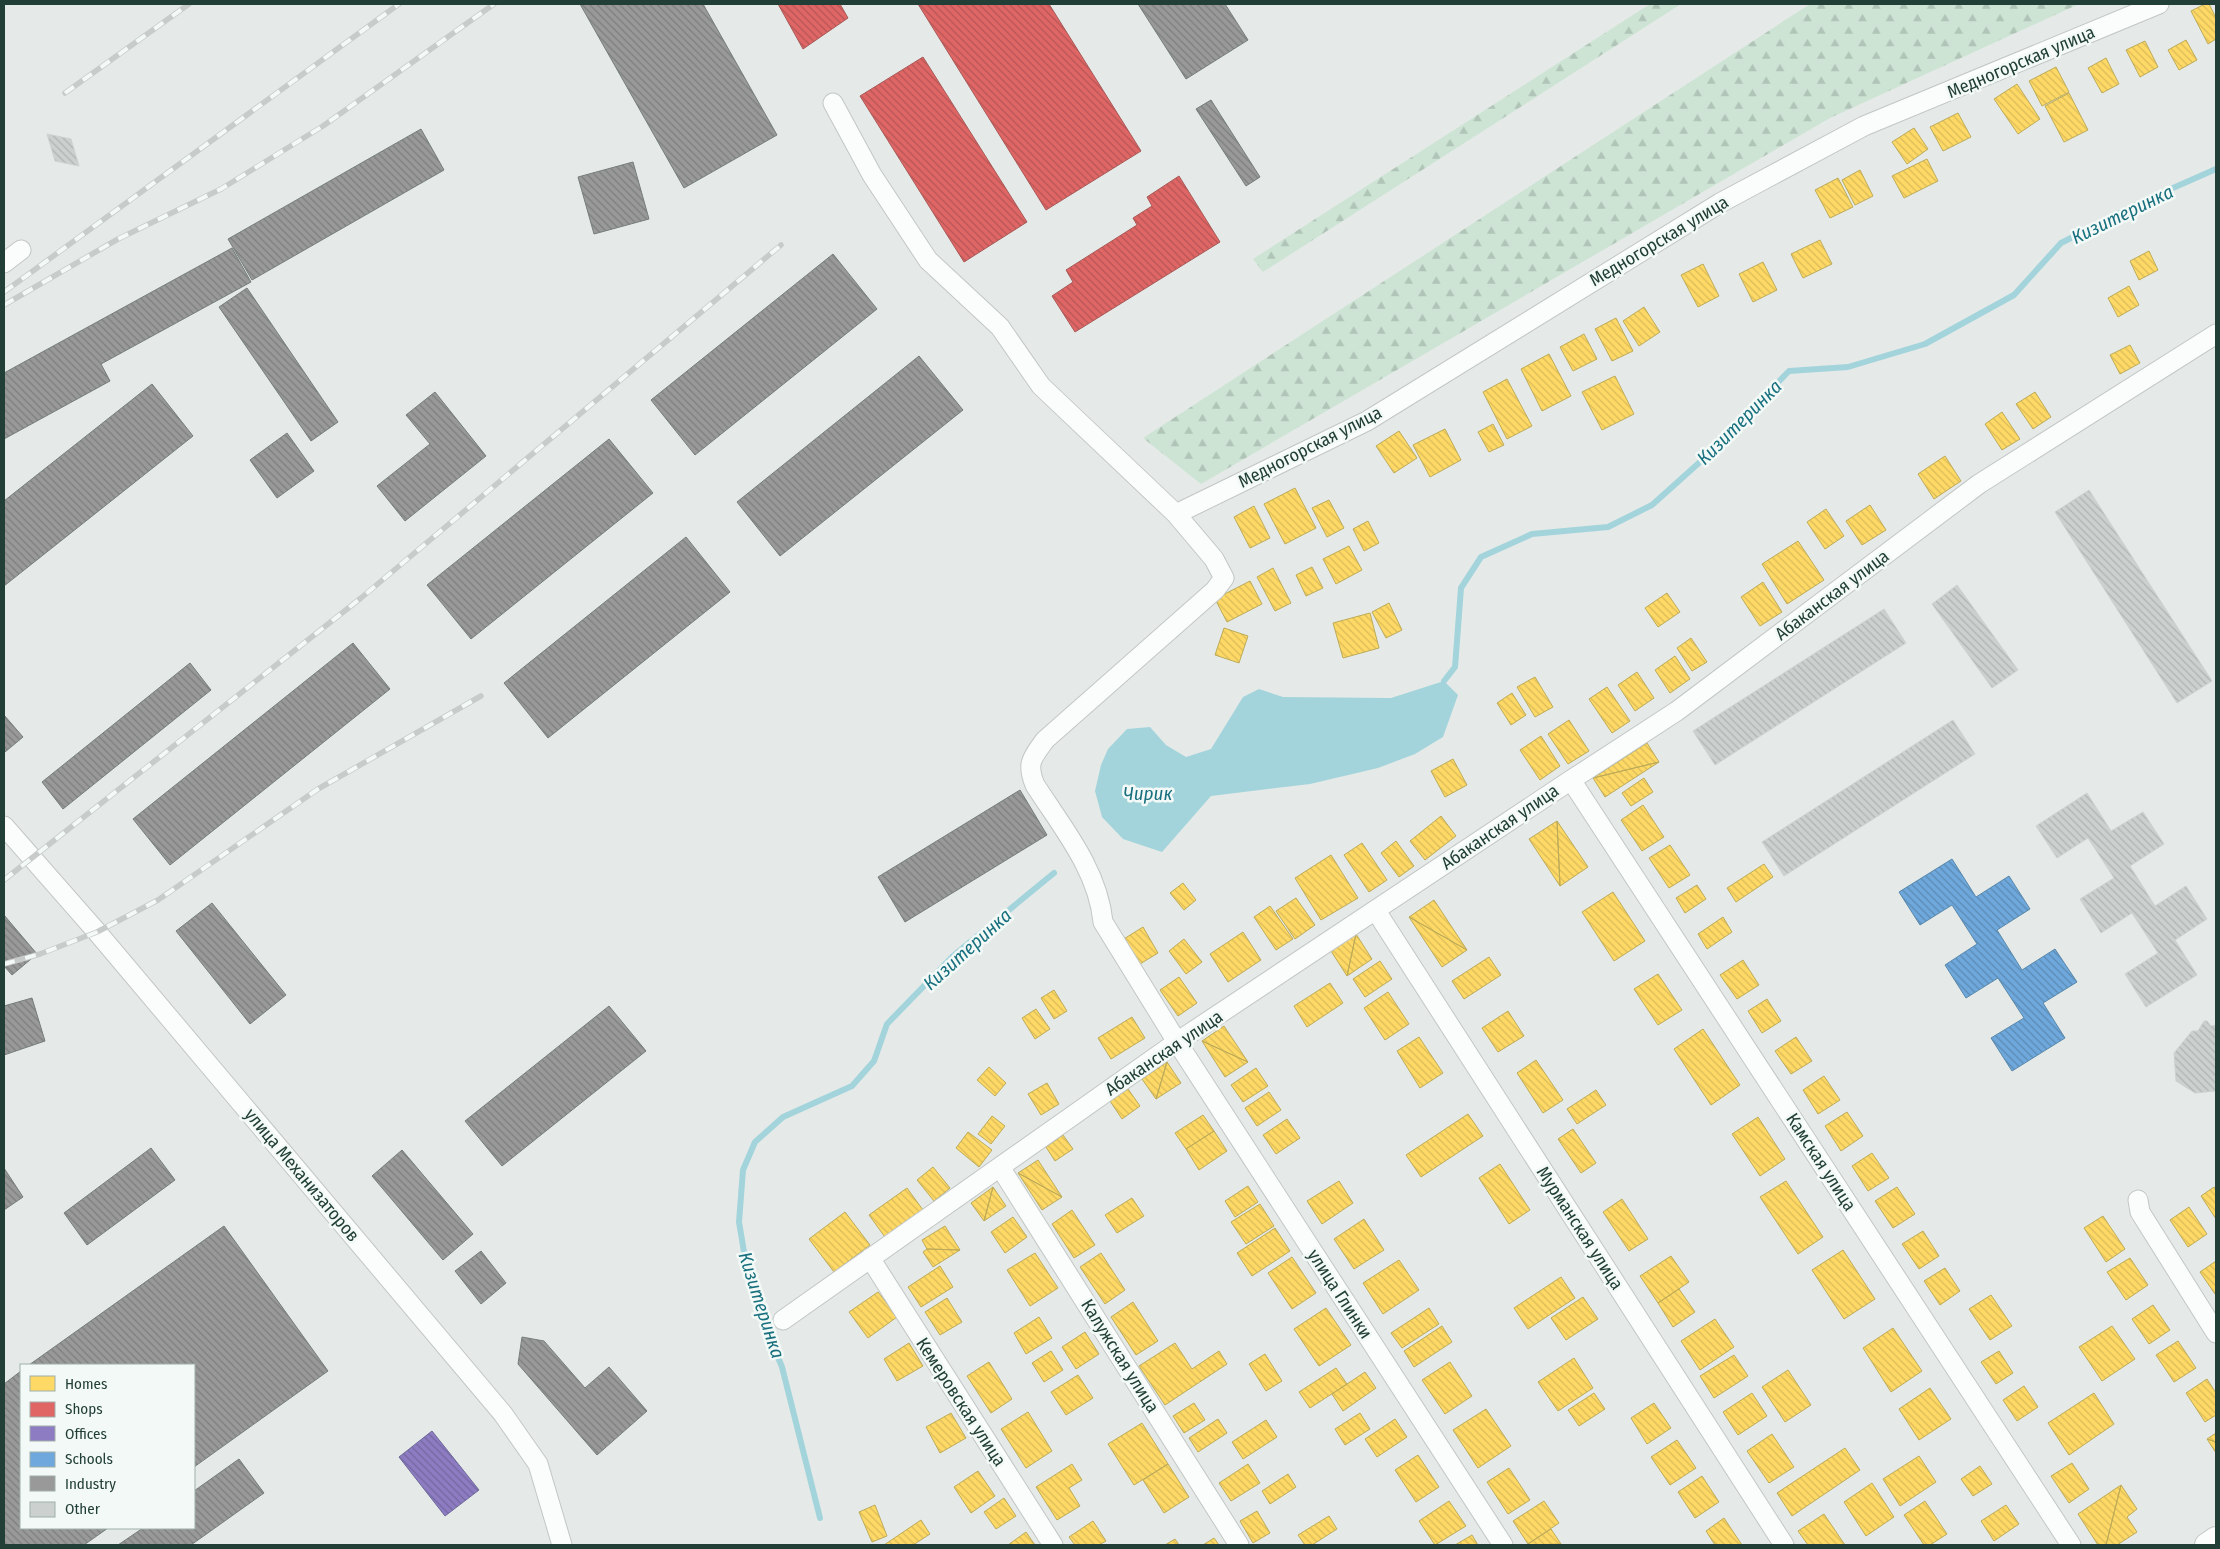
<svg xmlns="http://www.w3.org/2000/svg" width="2220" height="1549" viewBox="0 0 2220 1549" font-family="'Fira Sans Condensed',sans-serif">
<defs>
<pattern id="forest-firs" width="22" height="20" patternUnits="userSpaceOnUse" patternTransform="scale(1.25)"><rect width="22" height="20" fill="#cde4d4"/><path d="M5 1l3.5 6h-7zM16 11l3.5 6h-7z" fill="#b0c5b7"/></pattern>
<pattern id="homes-back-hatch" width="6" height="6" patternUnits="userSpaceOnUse" patternTransform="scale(1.25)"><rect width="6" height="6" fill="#ffd966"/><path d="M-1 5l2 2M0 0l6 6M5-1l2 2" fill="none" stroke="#dabb59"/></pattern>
<pattern id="shops-back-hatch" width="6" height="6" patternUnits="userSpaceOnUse" patternTransform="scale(1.25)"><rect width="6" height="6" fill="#e06666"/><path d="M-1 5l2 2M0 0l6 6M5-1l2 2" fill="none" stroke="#b55555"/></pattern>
<pattern id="offices-back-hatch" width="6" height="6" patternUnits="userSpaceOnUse" patternTransform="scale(1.25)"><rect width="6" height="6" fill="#8e7cc3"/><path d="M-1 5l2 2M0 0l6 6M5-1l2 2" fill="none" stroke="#74679f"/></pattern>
<pattern id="schools-back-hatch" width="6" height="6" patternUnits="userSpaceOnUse" patternTransform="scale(1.25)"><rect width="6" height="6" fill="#6fa8dc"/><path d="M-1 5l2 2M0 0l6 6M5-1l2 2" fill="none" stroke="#5b8ab3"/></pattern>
<pattern id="industry-back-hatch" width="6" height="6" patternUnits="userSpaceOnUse" patternTransform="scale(1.25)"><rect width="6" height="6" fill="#999"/><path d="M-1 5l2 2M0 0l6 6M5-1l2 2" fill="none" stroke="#7c7e7e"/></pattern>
<pattern id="building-back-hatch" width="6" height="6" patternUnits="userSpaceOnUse" patternTransform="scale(1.25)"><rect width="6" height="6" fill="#ccd1cf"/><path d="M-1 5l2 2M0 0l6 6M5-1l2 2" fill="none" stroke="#afb4b2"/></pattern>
</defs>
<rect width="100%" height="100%" fill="#e5eae8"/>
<path fill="url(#forest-firs)" d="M1650,4H1681L1263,272L1253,259Z
M1810,4H2079L1830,118L1201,484L1143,438Z"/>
<path fill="#a4d4db" d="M1444,681L1458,695L1443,737L1415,754L1378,768L1310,784L1211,796L1162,852L1123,839L1102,817L1095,791L1101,765L1108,749L1127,729L1150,727L1166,745L1186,757L1211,749L1243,697L1259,689L1283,697L1391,698Z"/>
<path fill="url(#homes-back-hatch)" stroke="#bcab58" d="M2205,4H2209L2216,18V39L2208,44L2191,11Z
M2186,40L2197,60L2179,70L2168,50Z
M2145,41L2158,67L2140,77L2126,50Z
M2106,58L2119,84L2102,93L2088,68Z
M2056,67L2069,92L2042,106L2029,81Z
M2017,84L2040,119L2018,134L1994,99Z
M2069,93L2088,130L2064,142L2045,106Z
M1958,113L1971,137L1943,151L1930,127Z
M1914,128L1928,149L1907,164L1892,142Z
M1927,159L1938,181L1904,198L1892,176Z
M1860,170L1873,196L1855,205L1842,180Z
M1838,178L1853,207L1830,218L1815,190Z
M1820,240L1832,264L1803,278L1791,254Z
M2149,251L2158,270L2139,280L2130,261Z
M1763,262L1777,290L1753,302L1739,274Z
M1703,264L1719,296L1698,307L1681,275Z
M2129,286L2139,305L2118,317L2108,298Z
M1644,307L1660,332L1639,346L1623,321Z
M1616,318L1633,351L1612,361L1595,329Z
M1584,334L1597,359L1573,371L1560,347Z
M2130,345L2140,363L2120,374L2110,355Z
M1549,354L1571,396L1542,411L1521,369Z
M1615,376L1634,414L1602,430L1582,392Z
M1507,379L1532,426L1507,439L1483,392Z
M2035,392L2051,417L2033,429L2016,404Z
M2002,412L2020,439L2002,450L1985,424Z
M1493,424L1504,445L1489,452L1478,432Z
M1445,429L1461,460L1430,477L1413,445Z
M1399,431L1417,458L1394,473L1376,446Z
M1945,456L1961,481L1934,499L1918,474Z
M1295,488L1316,528L1285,544L1264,504Z
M1329,500L1344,528L1327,537L1312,508Z
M1870,505L1886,530L1862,545L1846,521Z
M1254,506L1270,538L1250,548L1234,517Z
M1826,509L1844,536L1825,549L1807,522Z
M1368,521L1379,543L1364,551L1353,529Z
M1798,541L1824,580L1787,604L1762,564Z
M1349,546L1362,570L1336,584L1323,559Z
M1312,567L1323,588L1306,596L1296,575Z
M1273,568L1291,603L1275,611L1257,577Z
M1250,581L1262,604L1227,622L1215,599Z
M1763,582L1782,612L1760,626L1741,597Z
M1667,593L1680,612L1658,627L1645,608Z
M1389,603L1402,630L1386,638L1372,612Z
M1370,613L1379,648L1343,658L1333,623Z
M1224,628L1248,636L1239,663L1215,655Z
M1691,638L1707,662L1692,671L1677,648Z
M1675,656L1690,679L1670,693L1655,670Z
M1637,672L1654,698L1635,711L1618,685Z
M1535,677L1553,707L1535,717L1517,687Z
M1607,687L1630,721L1612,733L1589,699Z
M1512,693L1526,715L1511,725L1497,703Z
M1569,720L1589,751L1568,764L1548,734Z
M1541,736L1560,766L1540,780L1520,750Z
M1647,743L1659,762L1593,778Z
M1453,759L1467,785L1445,797L1431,771Z
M1659,762L1605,797L1593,778Z
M1644,778L1653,792L1631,806L1622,793Z
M1643,805L1664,837L1642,851L1621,820Z
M1441,816L1456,836L1425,860L1410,841Z
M1557,821L1588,867L1560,886Z
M1557,821L1560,886L1529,839Z
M1396,841L1414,866L1399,877L1381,853Z
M1362,843L1387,880L1369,892L1344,855Z
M1670,845L1690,875L1669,888L1649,858Z
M1331,855L1358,898L1321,920L1295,878Z
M1764,864L1773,877L1736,902L1727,888Z
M1183,883L1196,900L1184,910L1170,893Z
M1697,885L1706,899L1685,913L1676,898Z
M1613,892L1645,941L1614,961L1582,912Z
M1296,898L1315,925L1295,939L1276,911Z
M1434,900L1467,950L1409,917Z
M1270,906L1293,939L1276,950L1254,917Z
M1409,917L1467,950L1442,967Z
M1723,917L1732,932L1707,949L1698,934Z
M1143,927L1158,953L1135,967L1119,942Z
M1243,932L1261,960L1228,982L1210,954Z
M1356,934L1347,976L1331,951Z
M1356,934L1372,959L1347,976Z
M1184,939L1202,962L1186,974L1169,951Z
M1489,957L1501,975L1464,999L1452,981Z
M1743,960L1759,985L1737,999L1720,975Z
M1380,961L1392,979L1365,997L1353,979Z
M1658,974L1682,1010L1658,1025L1634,989Z
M1179,977L1197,1003L1178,1016L1160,990Z
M1330,983L1343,1003L1307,1027L1294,1006Z
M1054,990L1067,1011L1054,1019L1041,998Z
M1388,992L1409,1024L1385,1040L1364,1008Z
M1767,999L1781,1021L1762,1033L1748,1011Z
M1036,1009L1050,1029L1035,1039L1022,1018Z
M1508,1011L1524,1036L1498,1052L1482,1028Z
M1132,1017L1145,1038L1111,1059L1098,1038Z
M1224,1026L1248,1062L1202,1041Z
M1703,1029L1740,1085L1711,1105L1674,1049Z
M1419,1037L1443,1073L1420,1088L1397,1051Z
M1796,1037L1812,1061L1791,1074L1775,1051Z
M1202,1041L1248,1062L1225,1077Z
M1536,1060L1563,1100L1543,1113L1517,1073Z
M1167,1062L1181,1083L1156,1099Z
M1167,1062L1156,1099L1142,1079Z
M989,1067L1006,1083L995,1096L977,1080Z
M1256,1068L1268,1086L1243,1102L1231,1085Z
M1824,1076L1840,1100L1818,1114L1803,1090Z
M1047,1083L1059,1104L1041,1115L1028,1094Z
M1128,1089L1140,1106L1122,1119L1110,1101Z
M1596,1090L1606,1105L1577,1124L1567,1109Z
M1269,1092L1281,1110L1257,1126L1245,1108Z
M1847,1112L1863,1136L1841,1151L1825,1126Z
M1468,1114L1483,1136L1421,1177L1406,1155Z
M1203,1115L1214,1131L1186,1149L1175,1133Z
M992,1116L1005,1126L991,1144L978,1134Z
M1758,1117L1785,1159L1760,1176L1732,1134Z
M1287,1119L1300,1138L1276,1154L1263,1135Z
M1573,1129L1596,1163L1581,1173L1558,1139Z
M1214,1131L1227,1151L1199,1170L1186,1149Z
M968,1132L992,1150L979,1167L956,1148Z
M1063,1135L1073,1149L1055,1161L1046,1147Z
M1872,1153L1889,1178L1868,1191L1852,1166Z
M1038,1160L1062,1197L1018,1173Z
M1500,1164L1530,1210L1509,1224L1479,1178Z
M933,1167L950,1188L934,1201L917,1180Z
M1018,1173L1062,1197L1042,1210Z
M1339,1181L1353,1203L1322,1224L1307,1201Z
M1786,1181L1823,1237L1798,1254L1760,1197Z
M1248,1186L1258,1202L1235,1217L1225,1201Z
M993,1187L1006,1206L984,1221Z
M993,1187L984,1221L971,1203Z
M1897,1187L1915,1214L1893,1228L1875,1201Z
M2214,1187L2216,1191V1219L2201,1196Z
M907,1188L923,1210L885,1237L869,1215Z
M1132,1198L1144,1216L1117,1233L1105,1215Z
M1622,1199L1648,1239L1629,1251L1603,1212Z
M1260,1204L1274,1226L1246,1244L1231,1222Z
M2189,1207L2207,1234L2188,1247L2170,1220Z
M1072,1210L1095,1245L1074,1258L1052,1224Z
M845,1212L870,1245L834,1272L809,1239Z
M2103,1216L2125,1249L2106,1262L2084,1228Z
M1013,1217L1027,1237L1005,1253L991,1232Z
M1364,1219L1384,1250L1354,1269L1334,1239Z
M945,1226L960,1250L927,1249L922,1240Z
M1275,1228L1290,1251L1252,1276L1237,1253Z
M1923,1231L1939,1256L1919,1269L1902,1244Z
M927,1249L960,1250L933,1267L923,1252Z
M1843,1250L1875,1299L1844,1319L1812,1270Z
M1035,1253L1058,1288L1030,1306L1007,1270Z
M1101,1253L1125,1290L1105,1304L1080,1267Z
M1671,1256L1689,1282L1658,1303L1640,1276Z
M1292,1257L1316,1293L1292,1309L1268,1273Z
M2130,1258L2148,1285L2126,1300L2107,1272Z
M1399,1260L1419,1290L1383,1314L1363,1283Z
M2216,1261V1294H2215L2200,1272Z
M940,1266L953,1287L921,1307L908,1287Z
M1945,1268L1960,1291L1940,1305L1924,1281Z
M1561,1277L1575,1298L1528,1329L1514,1308Z
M1679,1289L1695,1312L1673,1327L1658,1303Z
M878,1292L897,1317L868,1338L849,1312Z
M1991,1295L2012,1326L1990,1340L1969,1309Z
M1583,1297L1598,1319L1566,1340L1551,1318Z
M947,1298L962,1322L940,1335L925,1312Z
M1133,1302L1158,1341L1136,1355L1111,1317Z
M2153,1305L2170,1330L2149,1344L2132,1319Z
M1326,1308L1351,1345L1319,1366L1294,1329Z
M1429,1308L1439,1324L1402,1348L1391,1333Z
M1039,1317L1052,1338L1026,1354L1014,1333Z
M1715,1319L1734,1347L1700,1370L1681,1341Z
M1442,1326L1452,1342L1414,1367L1404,1351Z
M2112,1326L2135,1359L2102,1381L2079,1347Z
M1893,1328L1922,1371L1891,1392L1863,1348Z
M1085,1332L1099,1354L1076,1369L1062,1347Z
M2178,1341L2196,1368L2174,1382L2156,1355Z
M909,1343L923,1366L897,1381L884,1359Z
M1175,1343L1192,1369L1219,1351L1227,1364L1165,1405L1139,1366Z
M1051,1351L1063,1370L1044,1382L1032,1363Z
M1999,1351L2013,1373L1996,1384L1981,1362Z
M1265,1354L1282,1381L1266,1391L1249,1364Z
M1734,1355L1748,1376L1714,1398L1700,1376Z
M1574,1358L1593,1388L1558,1411L1538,1382Z
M989,1362L1012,1399L991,1413L967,1376Z
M1450,1362L1472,1396L1445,1414L1422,1380Z
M1336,1368L1347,1384L1310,1408L1299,1392Z
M1788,1370L1811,1405L1785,1422L1762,1387Z
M1365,1372L1376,1388L1343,1411L1332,1394Z
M1078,1375L1093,1398L1066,1415L1051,1392Z
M2207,1379L2216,1393V1415L2205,1422L2186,1393Z
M2024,1386L2038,1407L2017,1421L2003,1400Z
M1930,1388L1951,1419L1919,1440L1899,1409Z
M1594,1393L1605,1409L1579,1426L1568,1410Z
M1752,1393L1767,1416L1738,1435L1723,1412Z
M2094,1393L2114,1424L2069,1455L2048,1423Z
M1194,1403L1205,1420L1184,1433L1173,1416Z
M1654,1403L1671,1428L1647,1444L1631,1418Z
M1486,1409L1511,1446L1478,1468L1453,1430Z
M1028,1412L1052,1451L1026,1468L1001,1429Z
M951,1413L966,1438L940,1453L926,1427Z
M1360,1413L1370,1429L1345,1445L1335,1429Z
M1218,1419L1227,1433L1198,1452L1189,1438Z
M1395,1419L1407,1437L1377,1457L1365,1439Z
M1266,1420L1277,1437L1243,1459L1232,1442Z
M1142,1423L1168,1464L1134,1485L1108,1444Z
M2216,1433V1442L2207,1439Z
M1772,1434L1794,1467L1769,1483L1747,1451Z
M2207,1439L2216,1442V1453Z
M1677,1440L1696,1468L1670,1485L1651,1457Z
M1845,1448L1860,1470L1792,1516L1777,1493Z
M1418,1455L1439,1487L1416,1502L1395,1470Z
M1919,1456L1936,1482L1900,1506L1883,1479Z
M2072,1463L2089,1489L2069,1503L2051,1476Z
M1072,1464L1082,1480L1069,1488L1080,1506L1057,1520L1036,1487Z
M1168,1464L1189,1497L1164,1513L1143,1480Z
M1248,1464L1260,1483L1231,1501L1219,1483Z
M1980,1466L1992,1484L1973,1496L1961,1479Z
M1509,1468L1530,1500L1508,1514L1487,1482Z
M978,1471L995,1496L971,1513L954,1487Z
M1288,1474L1296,1487L1270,1504L1262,1491Z
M1702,1476L1719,1502L1695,1518L1678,1492Z
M1872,1483L1894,1517L1866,1536L1844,1502Z
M2121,1485L2137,1509L2127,1517L2137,1532L2117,1545H2106Z
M2121,1485L2106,1545H2098L2078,1514Z
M1004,1498L1016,1516L996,1529L984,1512Z
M1449,1501L1466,1526L1435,1545L1419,1521Z
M1544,1501L1559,1523L1528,1544L1513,1521Z
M1925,1501L1947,1534L1930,1545H1924L1904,1515Z
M875,1505L887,1536L872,1542L859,1512Z
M2006,1505L2019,1524L1994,1541L1981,1521Z
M1257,1511L1270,1533L1253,1543L1240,1521Z
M1824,1514L1845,1545H1808L1798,1531Z
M1329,1516L1337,1529L1312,1545H1305L1298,1535Z
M1724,1518L1742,1545H1715L1706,1531Z
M921,1520L930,1534L913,1545H884Z
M1093,1521L1106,1541L1099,1545H1075L1069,1537Z
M1551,1529L1561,1544L1529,1545L1528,1544Z
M1026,1532L1035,1545H1008Z
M1472,1535L1478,1545H1455Z
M1214,1538L1219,1545H1203Z
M1175,1539L1179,1545H1165Z"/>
<path fill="url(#shops-back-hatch)" stroke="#a75a58" d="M778,4H840L848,18L803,49Z
M918,4H1049L1141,151L1046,210Z
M923,57L1027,222L964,262L860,96Z
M1179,176L1220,242L1075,332L1052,296L1073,282L1066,270L1137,225L1133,218L1152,206L1147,197Z"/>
<path fill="url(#offices-back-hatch)" stroke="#6d6a99" d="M432,1431L479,1490L445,1516L399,1457Z"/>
<path fill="url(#schools-back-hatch)" stroke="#5888aa" d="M1952,859L1976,897L2009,876L2030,909L1997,930L2022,970L2055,949L2077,982L2043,1003L2065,1038L2012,1071L1991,1038L2024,1018L1998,978L1966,998L1945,965L1977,944L1952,905L1920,925L1899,892Z"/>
<path fill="url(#industry-back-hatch)" stroke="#757e7b" d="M580,4H703L777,135L684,188Z
M1138,4H1225L1248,40L1186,79Z
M1211,100L1260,177L1246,186L1196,109Z
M421,129L444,170L252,280L228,239Z
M633,162L649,219L594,234L578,177Z
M232,248L251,282L101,364L110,381L4,439V373Z
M833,254L877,309L695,455L651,400Z
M247,288L338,422L311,441L219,307Z
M919,356L963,410L780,556L737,502Z
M152,384L193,436L4,586V501Z
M435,392L486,456L405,521L377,486L430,444L406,415Z
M287,433L314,471L277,498L250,460Z
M609,439L653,493L471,639L427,585Z
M686,537L730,592L548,738L504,683Z
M353,643L390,689L170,865L133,819Z
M190,663L211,690L63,809L42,782Z
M4,715L23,737L5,752L4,750Z
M1020,790L1047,835L905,922L878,877Z
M212,903L286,995L250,1024L176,931Z
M4,915L37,954L12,975L4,966Z
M32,998L45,1041L4,1055V1006Z
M609,1006L646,1051L502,1166L465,1121Z
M151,1148L175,1180L87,1245L64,1213Z
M402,1150L473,1234L443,1260L372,1176Z
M4,1168L23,1197L4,1210Z
M224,1226L328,1371L194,1467V1365H29Z
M481,1251L506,1283L481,1304L455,1271Z
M522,1337L544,1341L585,1388L609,1367L647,1411L597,1455L518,1364Z
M21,1371V1528H108L84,1545H4V1384Z
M239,1459L264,1493L191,1545H118L143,1528H194V1491Z"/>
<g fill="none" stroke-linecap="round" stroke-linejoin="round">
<path stroke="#a4d4db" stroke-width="6" d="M1444,681L1455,667L1461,588L1481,557L1532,534L1608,527L1652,505L1710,453L1789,371L1848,367L1925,344L2014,295L2061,243L2148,199L2216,169
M820,1518L782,1367L763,1321L746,1264L739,1222L743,1170L755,1142L783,1117L852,1086L874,1061L887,1024L953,956L1054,873"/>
</g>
<path fill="url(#building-back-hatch)" stroke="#cdd3d1" d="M47,134L71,139L79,166L55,161Z
M2089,490L2212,681L2177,703L2055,512Z
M1957,585L2018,670L1992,688L1932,604Z
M1884,609L1906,643L1715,765L1693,731Z
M1953,720L1975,754L1784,876L1762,842Z
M2087,793L2111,831L2143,812L2164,844L2130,866L2155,906L2186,886L2207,919L2175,940L2197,975L2146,1007L2125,974L2158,953L2132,913L2101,933L2080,899L2114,878L2088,838L2057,858L2036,826Z
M2204,1021H2207L2211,1026L2216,1025V1091L2195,1093L2176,1081L2174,1053L2192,1031H2198Z"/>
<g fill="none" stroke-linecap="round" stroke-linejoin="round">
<g stroke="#c2c7c5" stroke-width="21">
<path id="minor" d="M833,103L872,175L928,260L1000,327L1041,386L1176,514L1214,559L1224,578L1215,590L1045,740C1032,758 1026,763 1035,785C1062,827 1098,870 1103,922L1177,1042L1503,1545
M4,263L21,250
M1176,514L1367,421L1720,203L1864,126L2159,4
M1571,780L2071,1545
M4,826L97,932L503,1414L538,1464L562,1545
M1376,911L1784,1545
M1000,1167L1239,1545
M2138,1200L2140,1212L2216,1333
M870,1258L1053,1545
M783,1320L1177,1042L1571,780L1677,711L1979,484L2216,334"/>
</g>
<g stroke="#c2c7c5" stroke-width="26">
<path id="tertiary" d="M2207,1545L2216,1539"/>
</g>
<use href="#minor" stroke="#fbfcfc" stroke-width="19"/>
<use href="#tertiary" stroke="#fbfcfc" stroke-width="24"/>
<g stroke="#c7cbca" stroke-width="5.5">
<path id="rail" d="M65,93L189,4
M4,292L399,4
M4,305L118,239L221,189L323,126L494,4
M4,880L361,598L781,245
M4,964L40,954L97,932L158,900L318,789L481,696"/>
</g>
<use href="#rail" stroke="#f3f9f6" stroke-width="4" stroke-dasharray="11" stroke-linecap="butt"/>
</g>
<g text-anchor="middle" stroke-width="5" stroke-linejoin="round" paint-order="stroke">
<g font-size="18" fill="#213f36" stroke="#f3f9f6">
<text transform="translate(2021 62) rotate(-23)" y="6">Медногорская улица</text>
<text transform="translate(1659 241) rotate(-31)" y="6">Медногорская улица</text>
<text transform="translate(1310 447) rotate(-27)" y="6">Медногорская улица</text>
<text transform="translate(1832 595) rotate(-37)" y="6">Абаканская улица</text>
<text transform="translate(1500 827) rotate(-34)" y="6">Абаканская улица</text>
<text transform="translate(1164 1053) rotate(-34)" y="6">Абаканская улица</text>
<text transform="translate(1821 1162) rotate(57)" y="6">Камская улица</text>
<text transform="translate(302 1175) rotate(50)" y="6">улица Механизаторов</text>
<text transform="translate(1580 1228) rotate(57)" y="6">Мурманская улица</text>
<text transform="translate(1340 1294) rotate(57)" y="6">улица Глинки</text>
<text transform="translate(1120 1356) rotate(58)" y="6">Калужская улица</text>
<text transform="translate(961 1402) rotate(57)" y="6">Кемеровская улица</text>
</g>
<g font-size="19" font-style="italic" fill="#18707f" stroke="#f3f9f6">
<text transform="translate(2122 214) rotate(-26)" y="7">Кизитеринка</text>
<text transform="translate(1739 422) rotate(-45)" y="7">Кизитеринка</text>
<text x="1148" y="800">Чирик</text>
<text transform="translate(967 949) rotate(-42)" y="7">Кизитеринка</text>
<text transform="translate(762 1305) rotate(72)" y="7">Кизитеринка</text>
</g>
</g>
<rect width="2220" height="1549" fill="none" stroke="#213f36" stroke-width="10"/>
<rect x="20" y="1364" width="175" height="165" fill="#f3f9f6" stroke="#9fafa9"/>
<rect x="30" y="1376" width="25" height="15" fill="#ffd966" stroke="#9fafa9"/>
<text x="65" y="1389" font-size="15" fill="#213f36">Homes</text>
<rect x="30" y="1402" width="25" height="15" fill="#e06666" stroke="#9fafa9"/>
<text x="65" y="1414" font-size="15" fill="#213f36">Shops</text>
<rect x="30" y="1426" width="25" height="15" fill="#8e7cc3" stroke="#9fafa9"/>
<text x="65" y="1439" font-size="15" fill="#213f36">Offices</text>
<rect x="30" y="1452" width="25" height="15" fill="#6fa8dc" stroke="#9fafa9"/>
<text x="65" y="1464" font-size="15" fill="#213f36">Schools</text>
<rect x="30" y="1476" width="25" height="15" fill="#999999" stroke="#9fafa9"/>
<text x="65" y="1489" font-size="15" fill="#213f36">Industry</text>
<rect x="30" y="1502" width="25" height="15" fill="#ccd1cf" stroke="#9fafa9"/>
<text x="65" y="1514" font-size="15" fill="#213f36">Other</text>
</svg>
